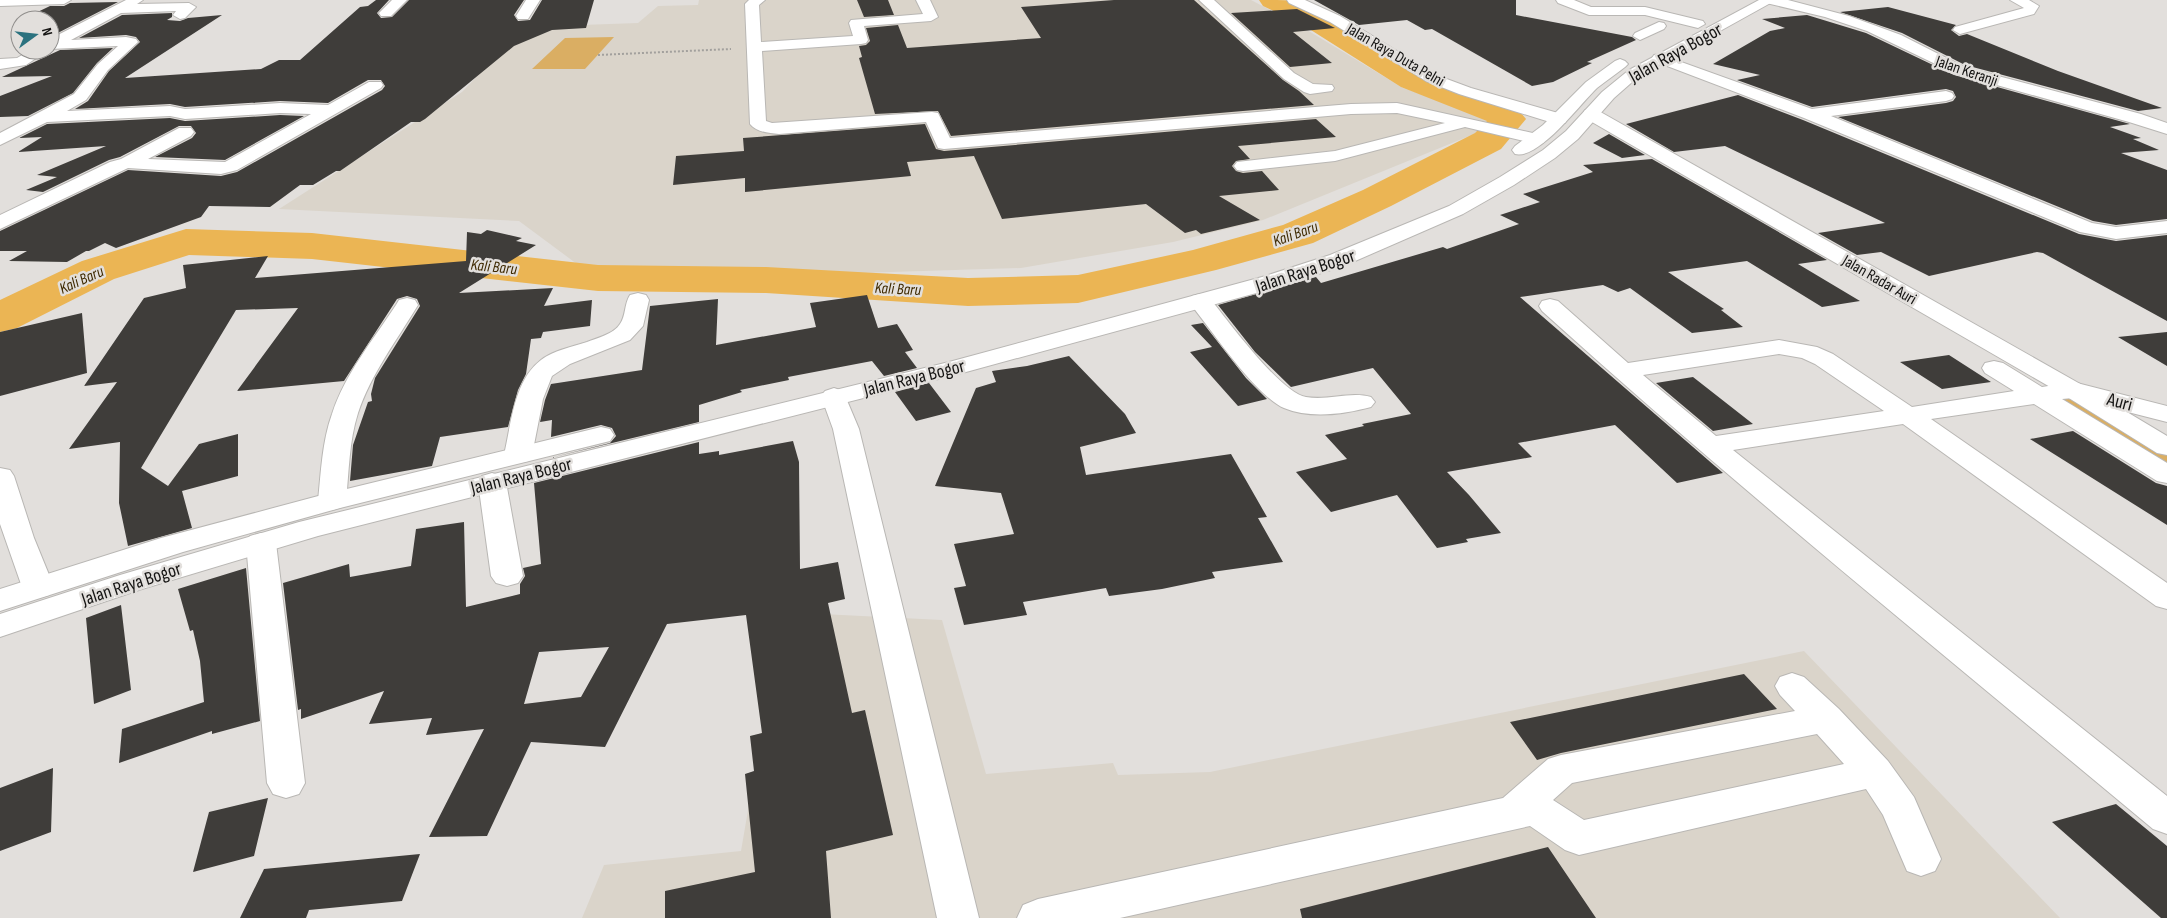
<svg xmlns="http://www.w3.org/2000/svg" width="2167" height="918" viewBox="0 0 2167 918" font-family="'Sofia Sans Condensed',sans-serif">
<rect width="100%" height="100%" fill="#e2dfdc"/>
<path fill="#dad4ca" d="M699,0H1251L1302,27L1403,88L1484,116L1489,122L1479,132L1263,220L1173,242L1021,268L795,275L577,264L519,221L279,209L462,92L525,27L638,23L658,6L698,5Z
M782,612L942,620L986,774L1113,763L1118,775L1210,772L1804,651L2060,918H582L604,865L741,851Z"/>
<path fill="#daae63" d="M614,37L585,69H532L565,38Z
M2073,390L2167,446V475L2037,395Z"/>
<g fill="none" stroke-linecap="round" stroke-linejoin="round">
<path fill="#ebb554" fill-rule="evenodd" d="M1259,0C1270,0 1286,0 1297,1C1342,19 1379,52 1423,73C1449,86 1510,96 1526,119L1501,149L1391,206L1313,243L1216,270L1078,303L968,306L766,293L598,291L312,259L189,255L114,279L17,328L0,332V300L82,261L186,229L312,233L598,265L766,267L968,278L1078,275L1193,250L1283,225L1363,190L1475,133L1487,121L1401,87L1303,25L1263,6Z"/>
</g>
<path fill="#3f3d3a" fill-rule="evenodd" d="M376,0H389L377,13L381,18L392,17L409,0H524L514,15L518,21L530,20L542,0H594L586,28L552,30L514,46L425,119L420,122H411L340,171H336L313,185H300L270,207L209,206L201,217L116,248L105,243L89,251H86L67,262L9,261L27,251H0V231L128,170L221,176L237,172L382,90L385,86L381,80H368L328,103L280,101L185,107L170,104L75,109L88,101L109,71L140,42L136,37L126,35L79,38L122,15L172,13V17L167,20L180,21L188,18L222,15L125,78L261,69L279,60H300L360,7L368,6Z
M857,0H888L894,15L864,17Z
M1114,0H1194L1283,80L1299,91L1314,105L951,136L938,111L875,114L859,58L862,57L859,46L866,45L870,41L866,28L898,25L907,48L1041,38L1021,7Z
M1314,0H1516V15L1632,37L1636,40L1587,62L1592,63L1553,82L1532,86L1432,29L1425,30L1407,20L1359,25Z
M118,2L50,37V20H21L50,6H64L70,3Z
M1888,7L1956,25L1951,30L1959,36L1967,34L2058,71L2162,108L2138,111L1965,65L1902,33L1840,12Z
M1297,9L1335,28L1293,32L1332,63L1290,67L1231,13Z
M1807,15L1866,33L1954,75L2130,124L2110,127L2141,138L2133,139L2159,150L2121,153L2167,170V219L2116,225L2093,221L1838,117L1946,103L1953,101L1956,97L1953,91L1946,89L1812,107L1737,80L1760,75L1713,64L1770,31L1785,28L1762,19Z
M113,48L97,63L73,93L28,116L0,117V96L52,76L2,77L60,50Z
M1738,95L1803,120L2079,234L2116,241L2167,235V321L2043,253L2037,252L1929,276L1881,252L1857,255L1818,233L1885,223L1725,146L1674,152L1626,124Z
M280,115L304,116L225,160L155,157L192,138L196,133L191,126H179L120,157L109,160L43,192L26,190L57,177L37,175L106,146L18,152L42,137L19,138L47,124L170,118L185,121Z
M1316,119L1336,137L1238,146L1250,159L1236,161L1232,166L1236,171L1243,173L1262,171L1279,190L1219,196L1260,220L1201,234L1196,230L1185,233L1146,204L1002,219L974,156L907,162L911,176L745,192V178L673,185L676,156L744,151L743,138L925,124L936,149L944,151Z
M1609,134L1645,155L1622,158L1593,143Z
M1652,159L1827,260L1798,264L1860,301L1822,307L1747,261L1668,272L1724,309L1721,310L1743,327L1692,333L1630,288L1618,292L1603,285L1520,297L1723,473L1677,483L1615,425L1518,443L1532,457L1447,472L1469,495L1501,533L1466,539L1468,542L1437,548L1397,495L1331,512L1296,472L1347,459L1325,435L1364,426L1362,424L1411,414L1373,368L1291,387L1255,352L1218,305L1316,277L1321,283L1443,247L1447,249L1519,224L1500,215L1540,202L1523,194L1593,172L1583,165Z
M487,230L522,238L516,241L536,245L459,293L553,288L544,306L592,300L590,326L543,332L541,338L531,339L526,374L518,390L508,427L440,437L432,466L350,481L353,445L368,402L372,401L371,394L375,378L420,306L417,299L407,296L397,299L344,381L237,391L298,308L236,310L141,468L168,486L199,444L238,434V476L182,491L192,528L128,546L119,503L120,442L69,449L117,382L84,386L144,298L186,288L183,265L268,256L255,278L466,261L467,232L481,234Z
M867,295L878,328L897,324L913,350L905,352L917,368L884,376L872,361L788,377L789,380L740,390L742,392L699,405V422L550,458L610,443L616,436L612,428L601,425L551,437L552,420L540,422L545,400L551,384L642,370L650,306L718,299L716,345L816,327L810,303Z
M82,313L87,373L0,396V332Z
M1203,323L1246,378L1267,399L1238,406L1190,352L1212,347L1191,325Z
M2167,332V366L2118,337Z
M1949,355L1991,382L1942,389L1900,362Z
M1069,356L1125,414L1136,433L1080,447L1086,475L1231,454L1267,517L1258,518L1283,562L1212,572L1215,578L1162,589L1109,596L1106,588L1023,602L1027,615L964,625L954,588L966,586L954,544L1014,534L1001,493L935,486L976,388L996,382L992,371L1027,366Z
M1693,377L1753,424L1713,431L1656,383Z
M929,383L951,412L916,421L895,392Z
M2073,431L2156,483L2167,486V525L2030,439Z
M793,441L799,462L800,569L838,562L845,599L828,603L852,713L865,710L893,835L826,851L831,918H665V891L755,872L745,774L754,771L750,736L762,733L746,615L667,624L605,747L531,742L487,836L429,837L484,729L426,735L432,718L369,724L384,691L301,719V709L298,710L283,583L349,564L350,577L411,566L416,529L464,522L466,607L520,594V584L525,576L523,568L541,564L534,483L699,442V454L719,451V455ZM609,647L581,697L524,704L539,652Z
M246,568L260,721L212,734V731L119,763L122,729L204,702L200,661L193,630L190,631L178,589Z
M121,605L131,690L94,704L86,618Z
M1744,674L1777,709L1561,753L1537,760L1510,722Z
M53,768L51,832L0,851V788Z
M268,798L254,856L193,872L209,812Z
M2116,804L2167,846V918H2161L2052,822Z
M1548,847L1596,918H1302L1300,909Z
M420,854L402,901L309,910L306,918H240L264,869Z"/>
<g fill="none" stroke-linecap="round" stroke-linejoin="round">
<g stroke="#b9b7b4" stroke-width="2">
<path id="minor" d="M0,0H71L64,4L0,6Z
M126,0H143L137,4L189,3L196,7L185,18L180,19L173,15L176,11L121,13L71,40L126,37L136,39L138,42L108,70L86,100L67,111L170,106L185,109L280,103L328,105L369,82H381L383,85L381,88L237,170L221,174L128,168L0,229V215L110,162L121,159L179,128H191L194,132L191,136L148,159L225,162L311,114L280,113L185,119L170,116L47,122L0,145V133L74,94L98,64L118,46L50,49V39Z
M392,0H407L391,16H381L379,13Z
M526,0H540L528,19H518L516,16Z
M749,0H765L759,5L761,42L853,36L849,23L851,20L923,14L916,0H930L938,17L931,21L864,26L868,40L866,43L861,44L762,51L766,121L772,123L932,112L938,113L950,138L1351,104L1397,103L1537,134L1543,135L1546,139L1543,143L1537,144L1465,127L1335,161L1243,171L1237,170L1234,166L1237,162L1335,151L1445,123L1397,113L1351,114L944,149L938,148L926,122L779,134C769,133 756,132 750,124L745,4Z
M1199,0H1214L1294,73L1313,84L1332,85L1334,88L1332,91L1310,94L1304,92L1284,79Z
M1556,0H1574L1591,7H1645L1703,21L1705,24L1698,28L1645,15H1589L1558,3Z
M1764,0H1788L1849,16L1901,35L1964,67L2141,114L2167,123V134L2129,122L1954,73L1867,31L1825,17L1766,3Z
M2010,0H2029L2039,6L2034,14L1960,34L1953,30L1955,27L2024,8Z
M1659,22L1664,23L1666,26L1664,29L1640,40L1633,36L1635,33Z
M31,50H48L26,65L0,69V59L17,58Z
M1659,54L1812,109L1946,91L1952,93L1954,96L1952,99L1946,101L1831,116L2092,223L2116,227L2167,221V233L2116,239L2080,232L1804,118L1654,61L1652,58L1654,55Z
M638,293L646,295L649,300L643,326L630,340L570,364L552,376L543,399L532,455L528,461L518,463L508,461L504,455C511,425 514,380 541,360C554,350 572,347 587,342C597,338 614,334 620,324C626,316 624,304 630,295Z
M1200,294L1208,296C1226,318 1280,393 1306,397C1328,401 1350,391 1371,397L1375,402L1371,407C1345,414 1310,419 1284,408C1255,395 1213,332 1192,306L1189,301L1192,296Z
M407,298L415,300L418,305C397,340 371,374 358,413C349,441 349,472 346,501L342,507L332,510L322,507L318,501C321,472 322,442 332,414C345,374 373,340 396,305L399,300Z
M1550,299L1558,301L1628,363L1779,340L1817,347L1833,354L1912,407L2014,391L1985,373L1982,368L1985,363L1994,361L2003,363L2042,387L2073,382L2167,406V422L2073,398L2062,399L2167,463V483L2157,481L2034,404L1931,419L2167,583V609L2156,606L1903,424L1733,450L2167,796V834L2153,829C1948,658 1740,490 1542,311L1539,306L1542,301ZM1779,354L1802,358L1815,364L1884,411L1716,436L1643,375Z
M834,388L843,391L859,429L979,918H937L833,429L821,396L825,391Z
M0,468L10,470L14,476L34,538L54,587L49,595L38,598L27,595L22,587L0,524Z
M492,473L502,476L506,482L523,576L518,583L507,586L496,583L491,576L478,482L482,476Z
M261,533L272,536L276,543L305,783L299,794L286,798L273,794L267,783L246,543L250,536Z
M1792,673L1804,677L1839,709L1888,761L1914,797L1941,859L1935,871L1921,876L1907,871L1883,815L1866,789L1579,855L1565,850L1530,826L1120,918H1017L1023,905L1038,899L1503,798L1548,759L1561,755L1795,711L1780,695L1775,686L1780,677ZM1817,734L1844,764L1584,820L1553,800L1572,783Z"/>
</g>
<g stroke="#b9b7b4" stroke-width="2">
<path id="major" d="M1287,0H1305L1340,16L1436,75L1471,88L1565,115L1567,119L1565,123H1553L1459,94L1426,81L1330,22L1289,3Z
M1591,109L1597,110L2082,385L2167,436V455L2157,453L2064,395L1585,118L1583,114L1585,110Z"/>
</g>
<g stroke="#b9b7b4" stroke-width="2">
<path id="highway" d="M1759,0H1776L1639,76L1614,98L1578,139L1555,158L1514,185L1463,214L1346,265L1278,287L966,372L318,536L142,589L0,637V614L120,575L299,522L949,362L1262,277L1330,255L1449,206L1500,177L1543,150L1566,131L1602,92L1629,70Z
M1620,59L1625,61L1628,64L1625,67C1616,74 1606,81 1597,88C1580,104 1539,160 1515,154L1512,150L1515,146L1543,125L1586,82L1615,61Z
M601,427L610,429L614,435L610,441L340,508L183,552L0,611V589L161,538L322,495Z"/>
</g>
<path stroke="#a2a09d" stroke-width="2" stroke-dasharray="2 2" stroke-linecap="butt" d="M598,55L731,49"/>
<use href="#minor" fill="#fff" fill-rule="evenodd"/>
<use href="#major" fill="#fff" fill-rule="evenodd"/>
<use href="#highway" fill="#fff" fill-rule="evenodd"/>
</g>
<g text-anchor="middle" stroke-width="5" stroke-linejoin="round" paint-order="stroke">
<g font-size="16" fill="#151413" stroke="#e2dfdc">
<text transform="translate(1396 54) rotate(30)" y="6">Jalan Raya Duta Pelni</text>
<text transform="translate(1967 70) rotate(19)" y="6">Jalan Keranji</text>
<text transform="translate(1880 279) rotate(30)" y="6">Jalan Radar Auri</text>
</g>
<g font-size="16" font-style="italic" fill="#3e2900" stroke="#e2dfdc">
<text transform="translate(1295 233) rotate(-20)" y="6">Kali Baru</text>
<text transform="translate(494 266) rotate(6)" y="6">Kali Baru</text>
<text transform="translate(81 279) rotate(-24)" y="6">Kali Baru</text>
<text transform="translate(898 288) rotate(3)" y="6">Kali Baru</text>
</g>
<g font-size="19" fill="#151413" stroke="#e2dfdc">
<text transform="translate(1675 52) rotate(-29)" y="7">Jalan Raya Bogor</text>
<text transform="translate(1305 270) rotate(-18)" y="7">Jalan Raya Bogor</text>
<text transform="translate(914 377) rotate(-14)" y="7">Jalan Raya Bogor</text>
<text transform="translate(2120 401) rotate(15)" y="7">Auri</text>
<text transform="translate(521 475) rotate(-14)" y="7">Jalan Raya Bogor</text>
<text transform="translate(131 583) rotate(-18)" y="7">Jalan Raya Bogor</text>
</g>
</g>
<g transform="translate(35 35) rotate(75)"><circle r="24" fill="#e2dfdc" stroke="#908e8c"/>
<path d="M0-4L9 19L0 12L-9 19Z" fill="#2b727f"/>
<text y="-8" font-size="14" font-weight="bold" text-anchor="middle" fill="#151413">N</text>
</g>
</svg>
